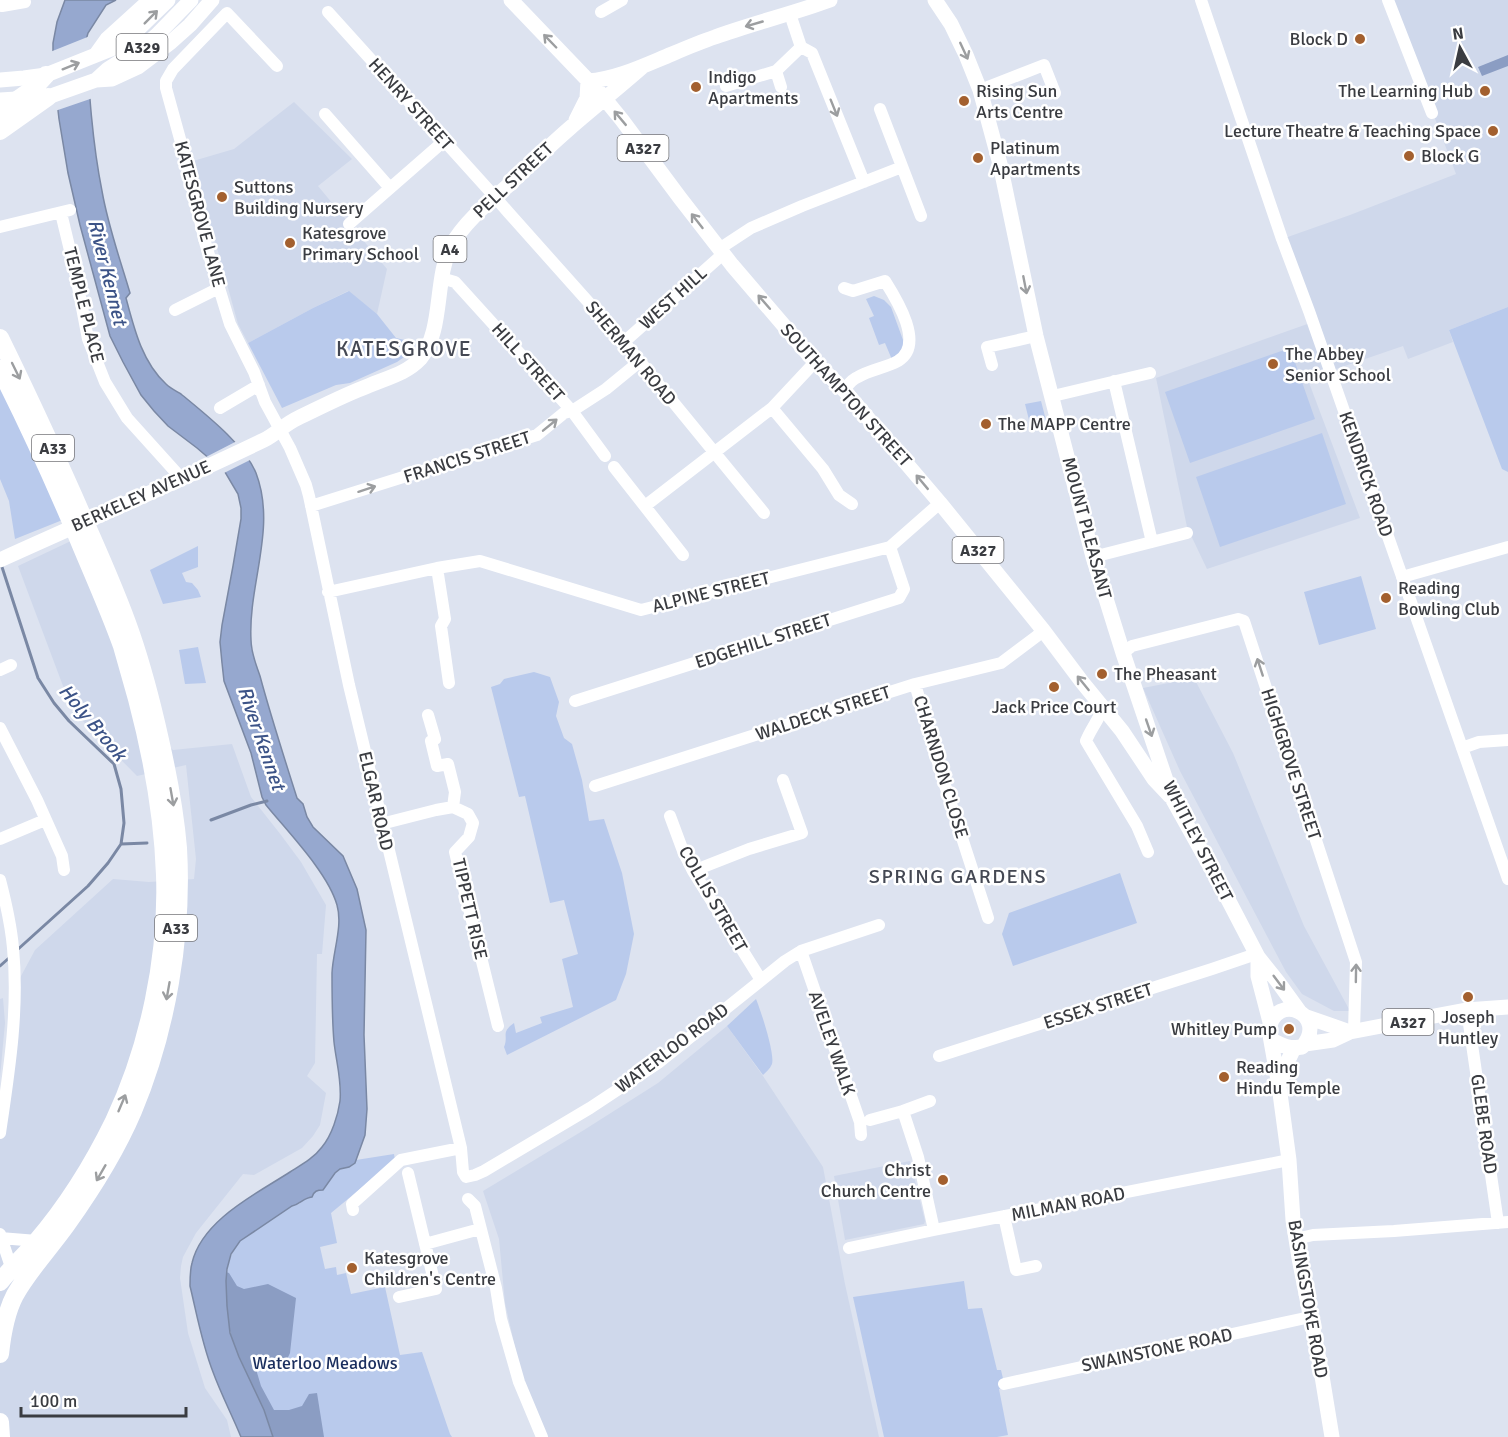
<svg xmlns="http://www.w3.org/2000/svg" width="1508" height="1437" viewBox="0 0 1508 1437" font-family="Signika,sans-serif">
<rect width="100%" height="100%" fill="#dde3f0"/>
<path fill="#cfd8eb" d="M1390,0H1508V307L1449,330L1453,342L1408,359L1403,346L1336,369L1308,380L1360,518L1207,569L1187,527L1156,378L1313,322L1282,239L1350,215L1456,174Z
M294,102L352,159L318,186L387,269L377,314L348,291L313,308L248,343L238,324L193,161L234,149Z
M73,540L121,659L137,718L173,750L232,744L251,797L281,835L301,862L326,905L322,954H317L315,1063L307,1076L326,1093L320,1125L313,1136L302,1148L254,1175L243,1174L196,1233L183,1257L181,1266L180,1278L188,1333L205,1388L227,1420L231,1437H0V1101L13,991L35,950L113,879L149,882L194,879L196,859L186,765L137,776L72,710L18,566Z
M1194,678L1233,753L1304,926L1350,1011H1334L1302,994L1286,972L1180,771L1143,688Z
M3,998L5,1023L0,1077V999Z
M727,1026L763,1076L823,1167L845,1284L879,1437H540L532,1423L505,1303L499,1239L483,1191L584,1130L658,1083Z
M910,1161L925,1221L924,1224L845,1240L834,1176Z"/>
<path fill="#b9caec" d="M349,291L377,314L396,338L417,343L410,353L397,362L350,383L336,385L282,408L248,343L313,308Z
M874,296L884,300L891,307L903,340V350L893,362L885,343L879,345L869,318L874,316L866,299Z
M1508,307V472L1502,469L1449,330Z
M1290,348L1315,419L1190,463L1165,392Z
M0,387L65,519L15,539L9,501L0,479Z
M1041,401L1047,424L1031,428L1025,404Z
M1322,433L1346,504L1220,547L1196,477Z
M198,546V567L182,573L186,582L192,583L198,590L201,597L163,604L150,570Z
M1361,576L1376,629L1319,645L1304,592Z
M198,647L206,683L185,684L179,650Z
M534,672L550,677L559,702L556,716L564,738L572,744L582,780L589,821L604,819L622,873L634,934L626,974L616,1000L507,1055L504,1047C509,1035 500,1033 514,1023L516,1033L542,1023L540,1017L573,1007L562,959L578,954L564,900L550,903L525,796L519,797L491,687L500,684L504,679Z
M1120,873L1137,923L1013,966L1002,934L1009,913Z
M756,999C761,1011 775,1054 772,1064C770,1069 766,1072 763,1075L727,1026Z
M394,1154L395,1160L331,1213L337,1243L320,1247L325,1269L336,1267L337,1275L346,1273L351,1294L385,1287L400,1355L422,1352L450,1434L452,1437H273C258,1403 242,1370 231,1335C224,1309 221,1263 239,1242C250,1230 278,1215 292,1206L299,1204L340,1169L349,1167L355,1163L356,1160Z
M964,1281L968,1309L982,1308L997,1370H1001L1005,1387L999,1389L1008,1435L997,1437H884L853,1297Z"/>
<path fill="#8b9dc3" d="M1508,55V66L1482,76L1478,67Z
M223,1271L229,1273L237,1286L244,1289L268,1284L296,1298L290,1353L284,1366C272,1371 263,1364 253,1359L261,1386L274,1410H289L302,1406L309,1394L317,1393L324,1437H270L236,1357L226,1313Z"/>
<path fill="#96a8cf" stroke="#7a88a4" stroke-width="1.5" d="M65,0H116L106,5L88,33L86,40C89,90 92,141 102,191C108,226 120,259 130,293L126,298C134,328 142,362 166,384C170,388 176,391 181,394C205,414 244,444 256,473C277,528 248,584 251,640C251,653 256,664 260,676C271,717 284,757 297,798L303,804L307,817L313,827L343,856L357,889L366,930L364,1035L367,1109L365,1135L355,1163L349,1167L340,1169L335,1173L323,1190C317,1190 314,1191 312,1197C303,1198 301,1204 292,1206L240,1241L231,1254L227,1269L226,1281L227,1306L230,1333L239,1357L264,1410L273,1437H241C232,1415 221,1394 213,1372C202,1344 197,1315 190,1286C190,1278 190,1270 192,1263C202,1220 256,1194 290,1172C301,1165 314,1158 322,1147C332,1135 338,1115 340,1101C342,1081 336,1061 334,1042C332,1019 332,996 332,973C333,951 343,926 337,905C328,873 288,832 266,805L262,797L251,753L224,681L222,663L220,642L222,625L233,566L241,519V508L238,494L225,472L197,448L168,426L154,411L141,395L123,362L110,336L80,225L68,173L59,119L53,67V43L57,22Z"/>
<path fill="#dde3f0" d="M90,36L89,40L93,98L55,111L50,67V52Z
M237,441L252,459L222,474L204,458Z"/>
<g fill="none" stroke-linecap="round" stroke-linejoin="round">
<path stroke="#7a88a4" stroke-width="3" d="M1,564L38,678L54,703L69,721L114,764L121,789L124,823L121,844L108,863L88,886L16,951
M211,820L251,805L267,801
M121,844L147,843
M0,966L9,958"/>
<path stroke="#fff" stroke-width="12" d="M1201,0L1282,239L1309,311L1508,879
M1388,0L1432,113
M0,1L2,6L25,2
M328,12L495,197L508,212L624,342L764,513
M601,12L622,0
M790,14L801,47L812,53L864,182
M277,66L227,13L173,69L166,81V88L188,168L205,242L230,324L254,372L265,402L290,448L306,485L309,496L349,685L461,1148L463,1172L466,1177L475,1175L484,1171L590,1108L658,1063L759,982L785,961L801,951L879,925
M776,71L781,87
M726,86L776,71L801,47
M980,90L1044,65L1055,93
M880,109L921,216
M325,114L390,188
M61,213L75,271L88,339L105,382L127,418L182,479
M349,224L444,141
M0,227L70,210
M719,249L751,228L802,206L902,167
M441,278L455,282L572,411L605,456
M175,310L219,288
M624,342L723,254
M992,365L987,347L1036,336
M1114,381L1152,542
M844,390C848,385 852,379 858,377C870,370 885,368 898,361C925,345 897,300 885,281L853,291L844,288
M1053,396L1150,373
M220,408L259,385
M772,408L823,469L839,495L852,504
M614,467L683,555
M311,506L537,435L564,413L572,411L606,389L639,362
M645,506L772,408L815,362
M1093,557L1187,533
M437,568L445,619L441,626L449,683
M1402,577L1508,547
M328,592L437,568L480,561L641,610L890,547L940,503
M1123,653L1132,646L1238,619L1244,621L1356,962L1354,1031
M0,670L11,665
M915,684L942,776L988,918
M575,701L899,598L904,589L890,547
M1103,707C1099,720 1091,728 1086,741L1137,826L1148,852
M428,715L435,739L431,741L437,766L448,764L455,792L453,807
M0,728L37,800L62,856L64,870
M1462,748L1479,742L1508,740
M595,786L915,684L1001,663L1037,636L1043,630
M453,807L468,814L473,823L469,837L455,852L498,1026
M670,816L683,851L693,871L761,980
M381,824L436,810L453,807
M0,839L45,820
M693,871L749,849L802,833L783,780
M0,880C6,903 11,925 13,948C19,1010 9,1072 0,1133
M801,951L860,1122L861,1135
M1469,1024L1498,1223
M939,1056L1212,969L1256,954
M930,1101L903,1111L918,1157L934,1230
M870,1120L903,1111
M468,1199L475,1206L496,1288L501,1319L519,1382L542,1437
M353,1210L352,1204L401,1160L461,1148
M1004,1216L1016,1270L1036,1266
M0,1234L13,1273
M0,1238L37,1241
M1296,1239L1313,1235L1394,1231L1508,1222
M425,1244L480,1229
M849,1248L934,1230L1289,1160
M399,1297L436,1289L408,1173
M1004,1384L1310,1317"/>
<path stroke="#fff" stroke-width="15" d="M511,0L600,93L622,120L680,198L732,265L815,362L844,390L940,503L1043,630L1082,682L1122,731L1154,779L1170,796
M935,0L951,24L966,55L980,90L1000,164L1036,336L1093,557L1123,653L1172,798L1220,884L1258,957L1278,982L1299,1011
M97,53L107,39L150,0
M0,80L24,78L46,75L111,49L134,33L168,0
M96,80L112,79L138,67L171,42L190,25L212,0
M588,81C617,79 645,65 672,54C686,48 700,42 715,37C753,23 792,14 830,0
M0,100L48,97L96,80L108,69L143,47L157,35L191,0
M576,120L587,98L588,81
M0,560C88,520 177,482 264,440C276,434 285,424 298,418C321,407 344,395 368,386C386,378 406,374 420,359C444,331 434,279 451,246C465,221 488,203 510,184C530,165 549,146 570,128C593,108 618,88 642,67
M1258,957V976L1270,1022
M1307,1017L1350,1032
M1272,1040C1282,1046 1290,1049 1302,1047C1330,1015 1275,990 1269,1030L1279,1086L1289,1160L1293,1220L1299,1258L1321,1370L1332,1437
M1305,1044L1333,1040L1350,1032L1466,1010L1508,1007
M1280,1084L1285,1067L1294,1048"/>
<path stroke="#fff" stroke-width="18" d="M0,112L34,88L46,75
M0,131L48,97
M0,338C26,391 50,443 74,497C94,543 115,587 131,634C143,669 152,704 160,740C168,775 175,812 178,848C183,935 167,1030 133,1111C116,1151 92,1189 67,1224C50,1248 29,1270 15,1295C6,1312 2,1335 0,1354
M0,369C27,422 52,477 75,531C91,570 108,607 122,646C127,664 132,681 137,699C152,756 163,815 165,875C168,956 149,1047 114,1121C94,1162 66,1207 36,1242C25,1255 11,1268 0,1282
M0,1422L1,1437"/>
</g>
<defs><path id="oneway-shaft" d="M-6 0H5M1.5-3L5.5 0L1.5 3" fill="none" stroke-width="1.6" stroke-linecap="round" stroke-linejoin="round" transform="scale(1.5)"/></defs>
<g stroke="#9c9ea0">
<use href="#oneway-shaft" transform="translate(151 17) rotate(-45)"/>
<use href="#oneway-shaft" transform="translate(754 24) rotate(164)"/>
<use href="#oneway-shaft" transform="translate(550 41) rotate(-134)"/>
<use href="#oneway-shaft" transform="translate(964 51) rotate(65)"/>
<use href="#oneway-shaft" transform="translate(71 66) rotate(-22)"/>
<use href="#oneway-shaft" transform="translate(834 108) rotate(68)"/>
<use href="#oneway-shaft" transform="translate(620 118) rotate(-130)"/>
<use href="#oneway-shaft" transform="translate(697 221) rotate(-128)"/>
<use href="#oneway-shaft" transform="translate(1025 285) rotate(79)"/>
<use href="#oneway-shaft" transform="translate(764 302) rotate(-131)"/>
<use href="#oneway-shaft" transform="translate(16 371) rotate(64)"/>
<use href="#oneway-shaft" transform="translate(550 425) rotate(-39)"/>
<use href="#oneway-shaft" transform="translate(922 482) rotate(-130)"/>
<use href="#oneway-shaft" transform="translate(367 489) rotate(-18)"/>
<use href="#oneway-shaft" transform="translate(1260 667) rotate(-108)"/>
<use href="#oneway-shaft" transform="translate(1083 683) rotate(-129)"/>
<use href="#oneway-shaft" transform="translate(1149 728) rotate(71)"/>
<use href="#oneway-shaft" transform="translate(172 797) rotate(80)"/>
<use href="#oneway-shaft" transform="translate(1356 973) rotate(-89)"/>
<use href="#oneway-shaft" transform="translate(1279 983) rotate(53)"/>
<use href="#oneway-shaft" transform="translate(168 991) rotate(100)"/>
<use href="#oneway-shaft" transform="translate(122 1103) rotate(-67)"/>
<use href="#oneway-shaft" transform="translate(101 1173) rotate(120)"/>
</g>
<g fill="#a3602f" stroke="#fff" stroke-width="2">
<circle cx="1360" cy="39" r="6"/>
<circle cx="696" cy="87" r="6"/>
<circle cx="1485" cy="91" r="6"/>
<circle cx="964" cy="101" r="6"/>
<circle cx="1493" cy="131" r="6"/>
<circle cx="1409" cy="156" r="6"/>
<circle cx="978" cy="158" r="6"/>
<circle cx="222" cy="197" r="6"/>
<circle cx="290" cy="243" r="6"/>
<circle cx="1273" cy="364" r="6"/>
<circle cx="986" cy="424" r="6"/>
<circle cx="1386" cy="598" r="6"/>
<circle cx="1102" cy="674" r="6"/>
<circle cx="1054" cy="687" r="6"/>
<circle cx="1468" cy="997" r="6"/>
<circle cx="1289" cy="1029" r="6"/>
<circle cx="1224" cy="1077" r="6"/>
<circle cx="943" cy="1180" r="6"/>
<circle cx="352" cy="1268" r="6"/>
</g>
<g text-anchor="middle" stroke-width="5" stroke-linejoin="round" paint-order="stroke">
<g fill="#fff" stroke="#75767a" stroke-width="1.5">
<rect x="116.5" y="34" width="51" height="26" rx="4.5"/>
<rect x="617.5" y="135" width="51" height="26" rx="4.5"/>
<rect x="433.5" y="236" width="33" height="26" rx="4.5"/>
<rect x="32" y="435" width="42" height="26" rx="4.5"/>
<rect x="952.5" y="537" width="51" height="26" rx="4.5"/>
<rect x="155" y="915" width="42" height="26" rx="4.5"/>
<rect x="1382.5" y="1009" width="51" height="26" rx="4.5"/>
</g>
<g font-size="16" font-weight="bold" fill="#3a3c41">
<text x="142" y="53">A329</text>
<text x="643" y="154">A327</text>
<text x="450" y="255">A4</text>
<text x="53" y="454">A33</text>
<text x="978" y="556">A327</text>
<text x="176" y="934">A33</text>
<text x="1408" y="1028">A327</text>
</g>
<g font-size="18" fill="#3a3c41" stroke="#fff" text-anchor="start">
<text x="1348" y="45" text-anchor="end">Block D</text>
<text x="708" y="83">Indigo<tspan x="708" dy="21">Apartments</tspan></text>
<text x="976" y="97">Rising Sun<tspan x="976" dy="21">Arts Centre</tspan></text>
<text x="1473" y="97" text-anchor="end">The Learning Hub</text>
<text x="1481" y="137" text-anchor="end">Lecture Theatre &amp; Teaching Space</text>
<text x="990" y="154">Platinum<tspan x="990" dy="21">Apartments</tspan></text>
<text x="1421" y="162">Block G</text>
<text x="234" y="193">Suttons<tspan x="234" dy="21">Building Nursery</tspan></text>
<text x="302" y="239">Katesgrove<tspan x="302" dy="21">Primary School</tspan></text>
<text x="1285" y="360">The Abbey<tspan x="1285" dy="21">Senior School</tspan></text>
<text x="998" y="430">The MAPP Centre</text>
<text x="1398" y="594">Reading<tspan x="1398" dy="21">Bowling Club</tspan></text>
<text x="1114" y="680">The Pheasant</text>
<text x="1054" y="713" text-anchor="middle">Jack Price Court</text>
<text x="1468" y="1023" text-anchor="middle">Joseph<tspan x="1468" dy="21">Huntley</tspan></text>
<text x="1277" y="1035" text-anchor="end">Whitley Pump</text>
<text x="1236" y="1073">Reading<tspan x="1236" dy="21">Hindu Temple</tspan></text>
<text x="931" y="1176" text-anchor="end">Christ<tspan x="931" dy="21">Church Centre</tspan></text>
<text x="364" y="1264">Katesgrove<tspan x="364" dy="21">Children's Centre</tspan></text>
</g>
<g font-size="18" fill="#3a3c41" stroke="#fff">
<text transform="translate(411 104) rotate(48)" y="6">HENRY STREET</text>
<text transform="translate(513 180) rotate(-43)" y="6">PELL STREET</text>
<text transform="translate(200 214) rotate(75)" y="6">KATESGROVE LANE</text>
<text transform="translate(673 298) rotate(-42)" y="6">WEST HILL</text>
<text transform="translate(84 305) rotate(76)" y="6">TEMPLE PLACE</text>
<text transform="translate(631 353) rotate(50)" y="6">SHERMAN ROAD</text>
<text transform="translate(528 362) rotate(48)" y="6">HILL STREET</text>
<text transform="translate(846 395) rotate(48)" y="6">SOUTHAMPTON STREET</text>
<text transform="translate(467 457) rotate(-18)" y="6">FRANCIS STREET</text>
<text transform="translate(1366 474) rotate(71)" y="6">KENDRICK ROAD</text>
<text transform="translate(141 496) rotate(-24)" y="6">BERKELEY AVENUE</text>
<text transform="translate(1087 528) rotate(75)" y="6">MOUNT PLEASANT</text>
<text transform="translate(711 592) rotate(-14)" y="6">ALPINE STREET</text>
<text transform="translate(763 641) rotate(-18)" y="6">EDGEHILL STREET</text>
<text transform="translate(823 713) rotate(-18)" y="6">WALDECK STREET</text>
<text transform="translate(1291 764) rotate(72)" y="6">HIGHGROVE STREET</text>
<text transform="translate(941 767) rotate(73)" y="6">CHARNDON CLOSE</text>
<text transform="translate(376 801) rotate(77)" y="6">ELGAR ROAD</text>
<text transform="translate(1198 841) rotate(63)" y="6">WHITLEY STREET</text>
<text transform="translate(713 899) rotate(60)" y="6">COLLIS STREET</text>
<text transform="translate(470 909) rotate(77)" y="6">TIPPETT RISE</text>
<text transform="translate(1098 1006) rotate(-18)" y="6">ESSEX STREET</text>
<text transform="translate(832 1043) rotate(71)" y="6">AVELEY WALK</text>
<text transform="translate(672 1048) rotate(-37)" y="6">WATERLOO ROAD</text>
<text transform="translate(1484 1124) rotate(82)" y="6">GLEBE ROAD</text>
<text transform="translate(1068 1204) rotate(-11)" y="6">MILMAN ROAD</text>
<text transform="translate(1308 1299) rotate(80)" y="6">BASINGSTOKE ROAD</text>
<text transform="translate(1157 1350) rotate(-12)" y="6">SWAINSTONE ROAD</text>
</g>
<g font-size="18" fill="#1a2e5e" stroke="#fff">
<text x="325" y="1369">Waterloo Meadows</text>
</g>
<g font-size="20" font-style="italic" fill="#3c5387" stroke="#fff">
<text transform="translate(108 272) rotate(76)" y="7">River Kennet</text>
<text transform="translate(93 722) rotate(50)" y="7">Holy Brook</text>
<text transform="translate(262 738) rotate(71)" y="7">River Kennet</text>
</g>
<g font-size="20" letter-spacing="1.5" fill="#444853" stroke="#fff">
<text x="958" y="883">SPRING GARDENS</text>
</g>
<g font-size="21" letter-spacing="1.5" fill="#444853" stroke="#fff">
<text x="404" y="356">KATESGROVE</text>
</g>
</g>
<g transform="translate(1460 48) rotate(352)" stroke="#ffffff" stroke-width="4.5" paint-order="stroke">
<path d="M0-4.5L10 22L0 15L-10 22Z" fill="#3a3c41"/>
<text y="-9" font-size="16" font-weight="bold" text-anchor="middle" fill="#3a3c41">N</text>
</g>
<path d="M21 1407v9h165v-9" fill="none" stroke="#3a3c41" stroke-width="3"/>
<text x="30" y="1407" font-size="18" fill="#3a3c41" stroke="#ffffff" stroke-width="4.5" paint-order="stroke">100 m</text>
</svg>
